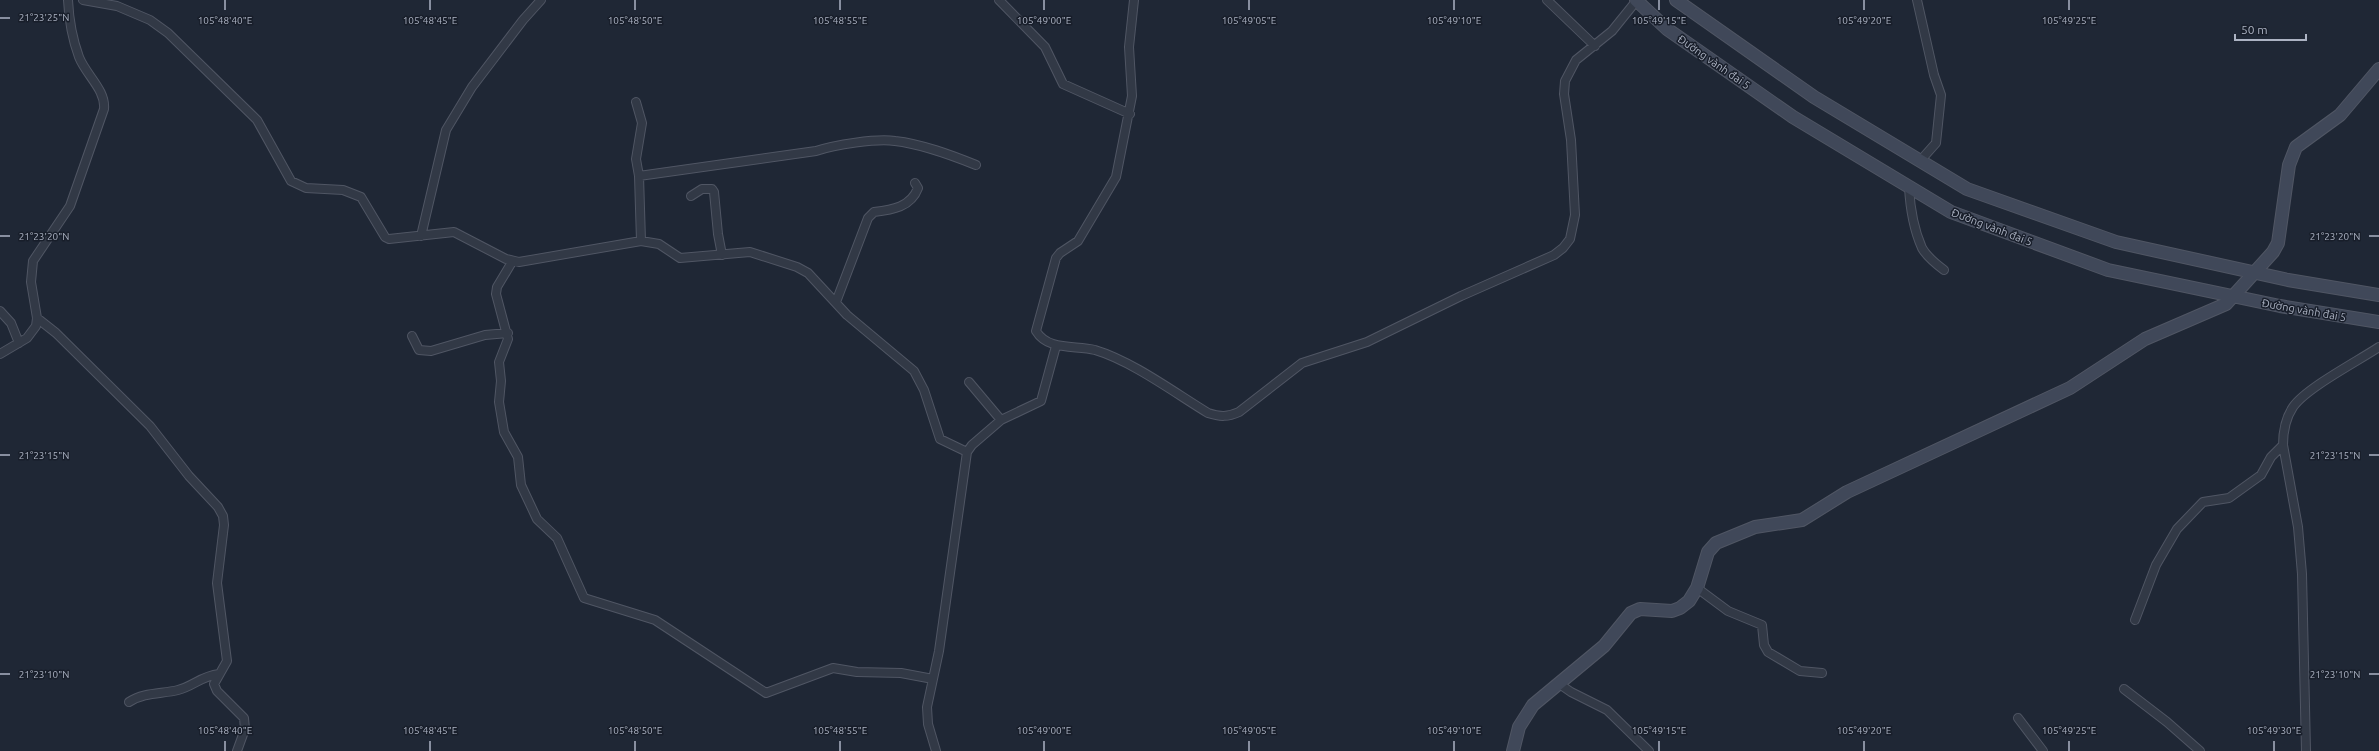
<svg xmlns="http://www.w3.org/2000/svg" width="2379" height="751" viewBox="0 0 2379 751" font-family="Ubuntu,sans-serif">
<rect width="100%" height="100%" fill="#1f2735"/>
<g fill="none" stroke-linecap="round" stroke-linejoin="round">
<g stroke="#505664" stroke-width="10">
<path id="street" d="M83,0L117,6L150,20L168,33L257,120L291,181L306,188L343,190L361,197L385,237L389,239L454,232L506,259L519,262L641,241L659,244L680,258L750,252L797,267L808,273L847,315L914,371L924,390L940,439L967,452
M999,0L1045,47L1063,84L1130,114
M1134,0L1129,47L1132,96L1116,177L1078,241L1060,253L1056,258L1036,331C1048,351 1075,345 1095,350C1132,361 1175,393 1208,413C1220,417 1228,417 1239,412L1302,363L1367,342L1461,296L1554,255L1563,248L1570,239L1575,215L1571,140L1564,94L1565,81L1576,60L1612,31L1637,0
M1547,0L1595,46
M1917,0L1934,75L1941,95L1936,143L1920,161
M636,102L642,123L636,159L639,176L641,241
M639,176L816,151C834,145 877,138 895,141C922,144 951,155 976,165
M1909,187C1910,206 1914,230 1922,248C1927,257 1936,264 1944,270
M691,196L702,189H712L714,192L718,234L722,255
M421,236L446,130L472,87L523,20L541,0
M512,262L497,287L496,294L508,339L499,362L501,381L499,402L504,432L518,457L521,485L537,519L557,538L584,598L655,620L766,693L833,668L857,672L901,673L933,679
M836,302L868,218L874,212C892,210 911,207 918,188L915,183
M0,311L11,323L19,343
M37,318L56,333L150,426L189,476L218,507L223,516L224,525L217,583L227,661L214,684L217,691L244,718L245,729L237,751
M412,336L419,350L431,351L485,335L508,333
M0,354L27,338L36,326L37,318L31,282L33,261L70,206L104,109C106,90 86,75 79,57C72,38 69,21 68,0
M969,382L1001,420
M1697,588L1728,611L1762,625L1764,645L1768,652L1800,671L1822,673
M2135,620L2156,565L2177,529L2203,502L2229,498L2261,475L2271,457L2283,445
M1558,683L1571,692L1607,710L1649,751
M2124,689L2167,722L2200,751
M129,702C144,692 162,694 178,690C194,686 201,676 219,674
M2018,718L2043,751
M936,751L928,724L927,707L939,651L967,452L972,445L1001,420L1041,401L1056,346
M2306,751L2302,574L2298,527L2283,445C2283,431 2285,419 2293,407C2306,388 2358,361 2379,347"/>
</g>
<g stroke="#505664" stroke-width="14">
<path id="secondary" d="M1636,0L1667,29L1793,117L1951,212L2108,270L2280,306L2379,322
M1676,0L1814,97L1967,189L2116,242L2288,280L2379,295
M1513,751L1519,727L1533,705L1604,646L1631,613L1640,609L1672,611L1680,608L1689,601L1697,588L1708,552L1716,543L1755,527L1802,520L1847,492L2070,388L2145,339L2226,304L2273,252L2278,243L2289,165L2296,147L2340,115L2379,69"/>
</g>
<use href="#street" stroke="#323946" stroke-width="8"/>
<use href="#secondary" stroke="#404859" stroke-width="12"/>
</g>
<path fill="none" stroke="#acb3c3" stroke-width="1.5" d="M225,0V10M430,0V10M635,0V10M840,0V10M1044,0V10M1249,0V10M1454,0V10M1659,0V10M1864,0V10M2069,0V10M0,18H10M0,236H10M2369,236H2379M0,455H10M2369,455H2379M0,674H10M2369,674H2379M225,741V751M430,741V751M635,741V751M840,741V751M1044,741V751M1249,741V751M1454,741V751M1659,741V751M1864,741V751M2069,741V751M2274,741V751"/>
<g text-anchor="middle" stroke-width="3" stroke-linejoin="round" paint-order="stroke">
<g font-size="11" fill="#acb3c3" stroke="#181e2a">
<text transform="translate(1714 62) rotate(35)" y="4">Đường vành đai 5</text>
<text transform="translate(1992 227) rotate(21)" y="4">Đường vành đai 5</text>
<text transform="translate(2304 310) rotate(10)" y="4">Đường vành đai 5</text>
</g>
</g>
<g font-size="10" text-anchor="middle" fill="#acb3c3" stroke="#181e2a" stroke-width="3" stroke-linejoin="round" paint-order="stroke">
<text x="44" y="21">21°23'25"N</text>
<text x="225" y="24">105°48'40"E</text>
<text x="430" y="24">105°48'45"E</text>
<text x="635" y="24">105°48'50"E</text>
<text x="840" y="24">105°48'55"E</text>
<text x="1044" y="24">105°49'00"E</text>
<text x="1249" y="24">105°49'05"E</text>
<text x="1454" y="24">105°49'10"E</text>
<text x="1659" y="24">105°49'15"E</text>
<text x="1864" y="24">105°49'20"E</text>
<text x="2069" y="24">105°49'25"E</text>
<text x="44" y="240">21°23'20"N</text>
<text x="2335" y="240">21°23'20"N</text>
<text x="44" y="459">21°23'15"N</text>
<text x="2335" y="459">21°23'15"N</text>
<text x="44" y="678">21°23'10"N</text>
<text x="2335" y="678">21°23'10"N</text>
<text x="225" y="734">105°48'40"E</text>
<text x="430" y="734">105°48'45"E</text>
<text x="635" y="734">105°48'50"E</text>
<text x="840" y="734">105°48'55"E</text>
<text x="1044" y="734">105°49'00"E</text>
<text x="1249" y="734">105°49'05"E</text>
<text x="1454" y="734">105°49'10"E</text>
<text x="1659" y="734">105°49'15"E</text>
<text x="1864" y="734">105°49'20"E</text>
<text x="2069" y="734">105°49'25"E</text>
<text x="2274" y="734">105°49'30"E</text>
</g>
<path d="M2235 34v6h71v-6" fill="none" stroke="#acb3c3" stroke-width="2"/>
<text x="2241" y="34" font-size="12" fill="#acb3c3" stroke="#181e2a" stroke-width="3" paint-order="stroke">50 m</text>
</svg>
